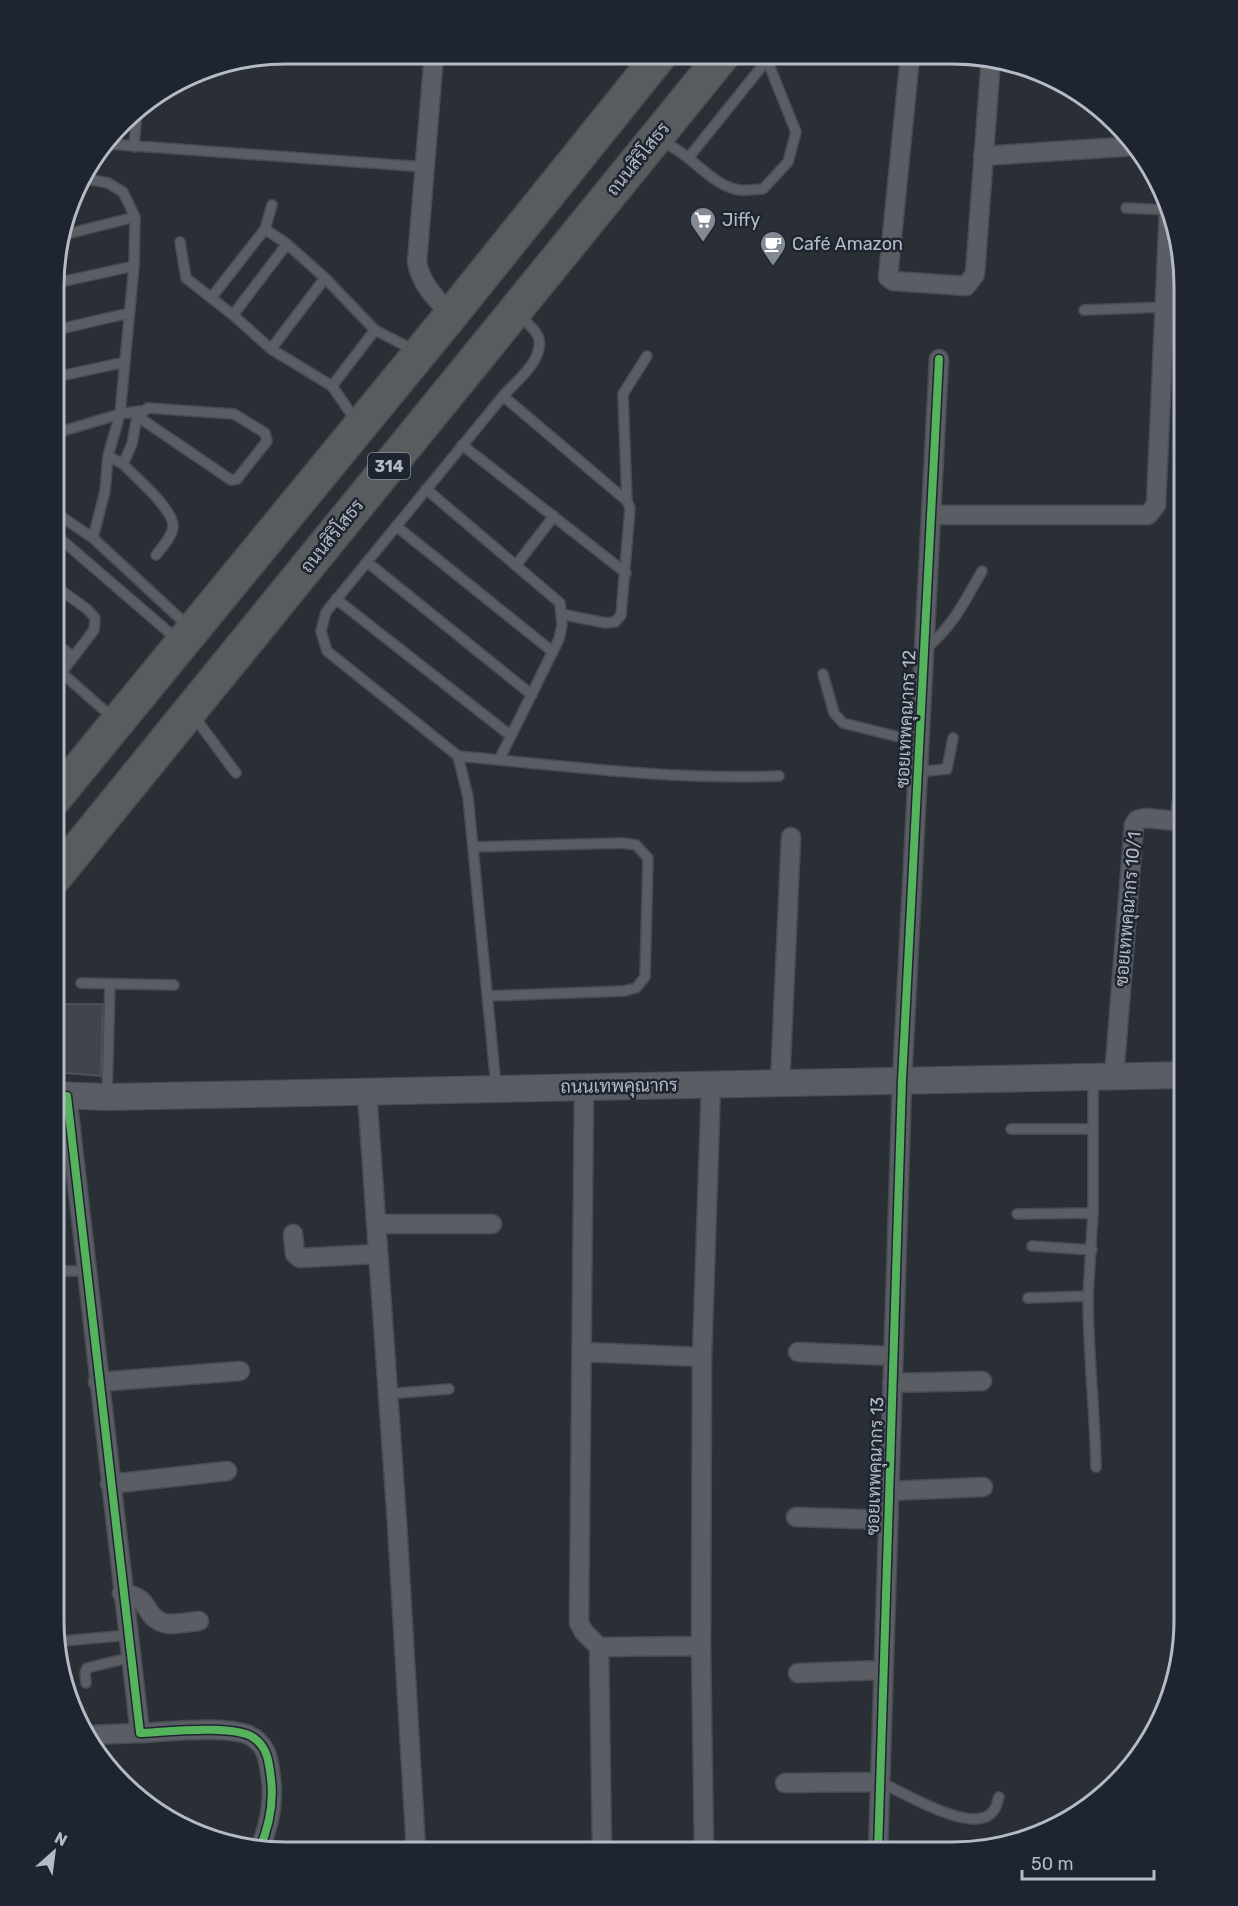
<svg xmlns="http://www.w3.org/2000/svg" width="1238" height="1906" viewBox="0 0 1238 1906" font-family="Rubik,Sarabun,sans-serif">
<rect width="100%" height="100%" fill="#2a2f36"/>
<path fill="#41454b" stroke="#52565d" stroke-width="1.5" d="M57,1004H103L101,1076L64,1073L62,1058H57Z"/>
<g fill="none" stroke-linecap="round" stroke-linejoin="round">
<g stroke="#484b51" stroke-width="12">
<path id="lane" d="M661,142C691,152 710,186 740,190C747,191 756,189 763,189L788,162L796,132L765,55
M108,144L425,167
M134,147L137,109
M689,157L767,60
M82,178L108,183L123,192L135,217L134,266L120,414L108,456L105,491L93,538
M1126,208L1169,210
M265,229L287,244
M63,235L135,217
M180,242L186,278L233,315
M56,283L134,266
M211,298L265,229L272,205
M1084,310L1165,307
M56,330L129,313
M271,349L325,278
M56,377L125,362
M332,386L375,330
M503,396L627,501L630,508L621,615L615,622L606,623L561,614
M356,421L332,386L271,349L233,315L287,244L325,278L375,330L414,350
M56,433L120,414L140,411
M462,445L626,573
M108,456L123,464L132,444L137,416L148,408L234,414L265,433L267,441L237,479L231,480L137,416
M123,464C135,477 174,509 173,527C172,537 162,547 156,555
M426,489L560,603L562,625L559,639L499,760
M627,501L623,394L647,356
M56,513L93,538L188,626
M396,526L553,652
M56,535L179,641
M367,562L532,695
M517,564L554,516
M336,599L511,736
M55,642L73,657
M924,650C952,628 965,601 982,571
M62,673L113,718
M823,674L834,713L843,723L919,742
M55,681L94,630L95,618L87,609L55,586
M193,715L236,773
M458,756C565,766 671,780 779,776
M918,772L947,769L953,738
M473,847L623,843L636,845L648,858L645,977L636,988L624,991L487,996
M81,983L174,985
M496,1086L468,797L458,756L327,651L321,631L326,612L503,396C516,381 546,359 538,336C535,329 525,321 519,315
M107,1095L110,984
M1011,1129H1093
M1017,1214L1093,1213
M1032,1246L1092,1250
M54,1271H87
M1088,1296C1088,1353 1095,1410 1096,1467
M1028,1298L1088,1296L1093,1213V1080
M387,1394L449,1389
M63,1641L129,1635
M86,1683L85,1673L87,1668L132,1657
M880,1782C903,1792 976,1838 994,1810C997,1807 997,1801 999,1797"/>
</g>
<g stroke="#484b51" stroke-width="21">
<path id="street" d="M434,54L417,262C421,285 436,298 451,315
M910,56L888,277L893,281L966,286L975,274L991,58
M983,156L1136,146
M931,515H1148L1156,505L1169,210
M1114,1077L1134,825L1137,820L1145,818L1177,821L1180,817L1184,785
M780,1084L791,837
M584,1087L579,1623L584,1632L599,1647L602,1851
M367,1092L397,1523L416,1850
M67,1096L140,1733C165,1732 235,1724 254,1738C268,1748 269,1763 271,1779C274,1804 269,1827 259,1850
M377,1224H492
M293,1234L295,1254L300,1258L377,1254
M583,1352L702,1357
M798,1352L893,1356
M98,1382L240,1371
M892,1383L982,1381
M110,1484L227,1471
M889,1491L983,1487
M796,1517L888,1520
M122,1593C152,1598 142,1612 159,1621C169,1627 187,1622 199,1621
M599,1647L701,1646
M798,1673L883,1670
M87,1735L140,1733
M785,1783L880,1782
M704,1851L701,1646L702,1357L711,1085
M878,1852L902,1081L939,359"/>
</g>
<g stroke="#484b51" stroke-width="28">
<path id="secondary" d="M55,1095L107,1097L1184,1075"/>
</g>
<g stroke="#474b51" stroke-width="36">
<path id="highway" d="M55,798L451,315L660,55
M55,877L723,55"/>
</g>
<use href="#lane" stroke="#5a5d64" stroke-width="9"/>
<use href="#street" stroke="#5a5d64" stroke-width="18"/>
<use href="#secondary" stroke="#595c62" stroke-width="26"/>
<use href="#highway" stroke="#595c5e" stroke-width="33"/>
<g stroke="#1e2530" stroke-width="11">
<path id="cycleway" d="M67,1096L140,1733C165,1732 235,1724 254,1738C268,1748 269,1763 271,1779C274,1804 269,1827 259,1850
M878,1852L902,1081L939,359"/>
</g>
<use href="#cycleway" stroke="#56b35d" stroke-width="8"/>
</g>
<defs>
<g id="supermarket-pin" transform="scale(1.35)"><path d="M0 17L-7.5 6A9.5 9.5 0 1 1 7.5 6Z" fill="#848a94" stroke="#1e2530"/><path d="M-6-5.5h2.5l.6 2H6L4.5 2H-2.5L-4.4-4H-6ZM-1.5 3.2a1.3 1.3 0 1 0 .1 0ZM3 3.2a1.3 1.3 0 1 0 .1 0Z" fill="#fff"/></g>
<g id="cafe-pin" transform="scale(1.35)"><path d="M0 17L-7.5 6A9.5 9.5 0 1 1 7.5 6Z" fill="#848a94" stroke="#1e2530"/><path d="M-5.5-4.5H6V0H3Q3 3.5 0 3.5H-2.5Q-5.5 3.5-5.5 0ZM3-3.2v2h1.7v-2ZM-6 4.5H4V6H-6Z" fill="#fff"/></g>
</defs>
<g fill-rule="evenodd">
<use href="#supermarket-pin" x="703" y="220"/>
<use href="#cafe-pin" x="773" y="244"/>
</g>
<g text-anchor="middle" stroke-width="5" stroke-linejoin="round" paint-order="stroke">
<rect fill="#1e2530" stroke="#888e99" stroke-width="1.5" x="368" y="453" width="42" height="26" rx="4.5"/>
<g font-size="16" font-weight="bold" fill="#b5bbc6">
<text x="389" y="472">314</text>
</g>
<g font-size="18" fill="#b5bbc6" stroke="#1e2530">
<text transform="translate(638 159) rotate(-51)" y="6">ถนนสิริโสธร</text>
<text transform="translate(332 536) rotate(-51)" y="6">ถนนสิริโสธร</text>
<text transform="translate(906 719) rotate(-87)" y="6">ซอยเทพคุณากร 12</text>
<text transform="translate(1128 909) rotate(-85)" y="6">ซอยเทพคุณากร 10/1</text>
<text transform="translate(619 1086) rotate(-1)" y="6">ถนนเทพคุณากร</text>
<text transform="translate(875 1466) rotate(-88)" y="6">ซอยเทพคุณากร 13</text>
</g>
<g font-size="18" fill="#b5bbc6" stroke="#1e2530" text-anchor="start">
<text x="722" y="226">Jiffy</text>
<text x="792" y="250">Café Amazon</text>
</g>
</g>
<path d="M0 0H1238V1906H0ZM286 64H952A222 222 0 0 1 1174 286V1620A222 222 0 0 1 952 1842H286A222 222 0 0 1 64 1620V286A222 222 0 0 1 286 64Z" fill="#1e2530" fill-rule="evenodd"/>
<path fill="none" stroke="#b5bbc6" stroke-width="3" d="M286 64H952A222 222 0 0 1 1174 286V1620A222 222 0 0 1 952 1842H286A222 222 0 0 1 64 1620V286A222 222 0 0 1 286 64Z"/>
<g transform="translate(54 1852) rotate(28)" stroke="#1e2530" stroke-width="4.5" paint-order="stroke">
<path d="M0-4.5L10 22L0 15L-10 22Z" fill="#b5bbc6"/>
<text y="-9" font-size="16" font-weight="bold" text-anchor="middle" fill="#b5bbc6">N</text>
</g>
<path d="M1022 1870v9h132v-9" fill="none" stroke="#b5bbc6" stroke-width="3"/>
<text x="1031" y="1870" font-size="18" fill="#b5bbc6" stroke="#1e2530" stroke-width="4.5" paint-order="stroke">50 m</text>
</svg>
